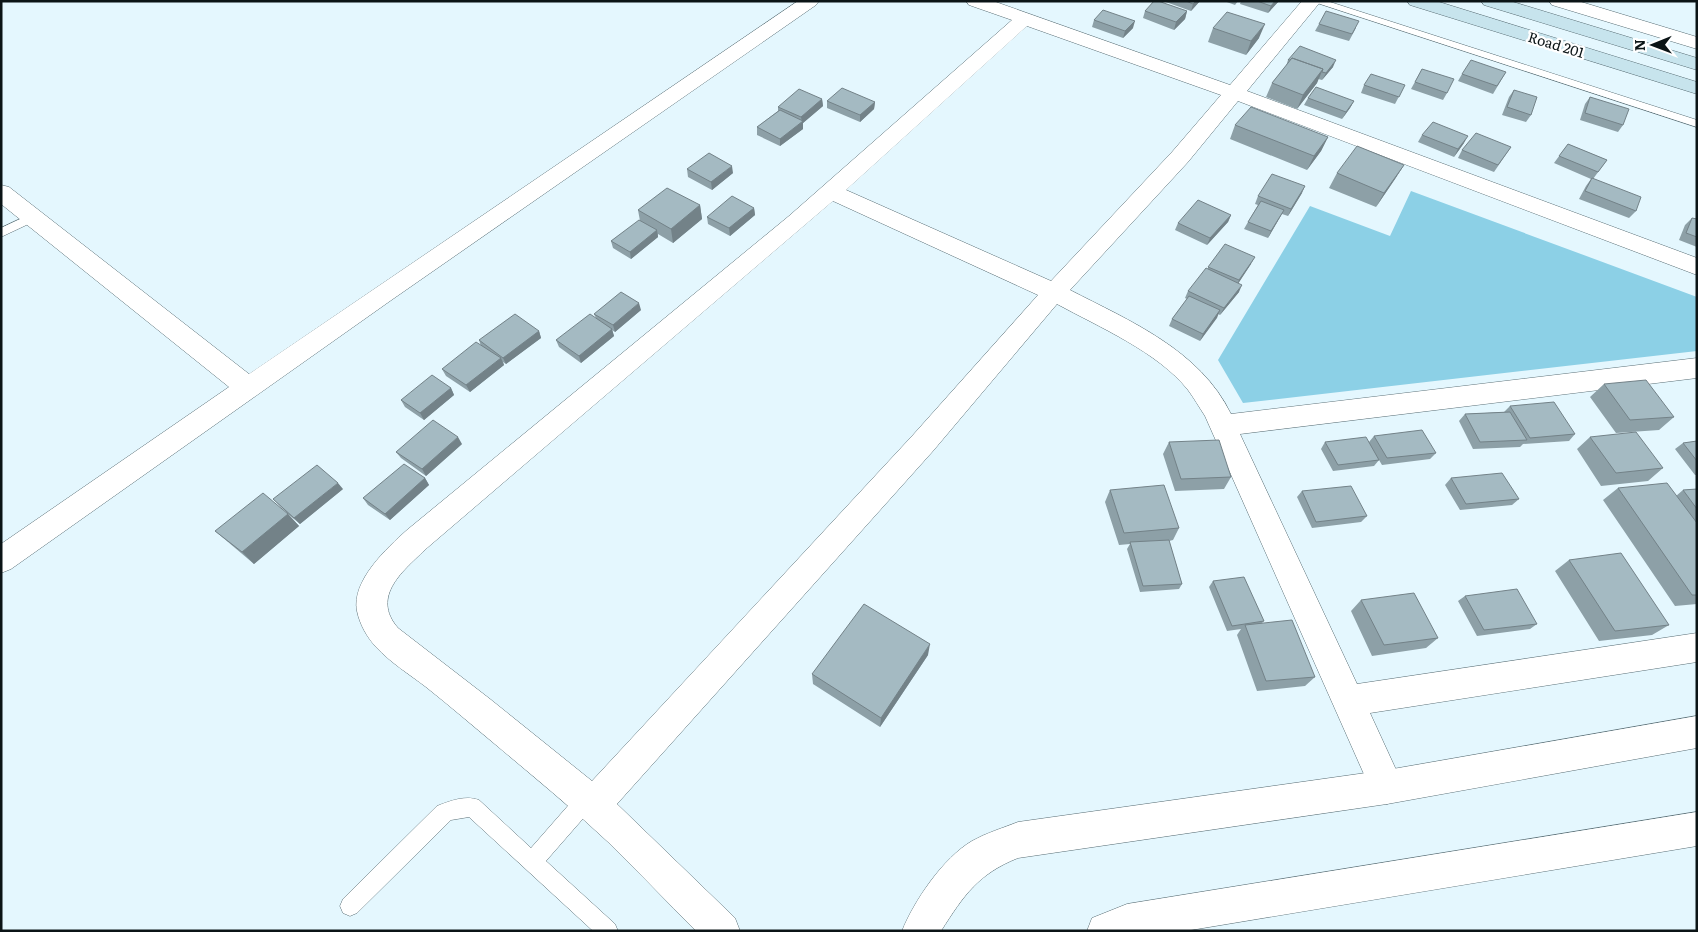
<svg xmlns="http://www.w3.org/2000/svg" width="1698" height="932" viewBox="0 0 1698 932" font-family="Literata,serif">
<rect width="100%" height="100%" fill="#e4f7fe"/>
<path fill="#8cd0e6" d="M1411,191L1697,297V351L1243,403L1218,360L1310,206L1390,236Z"/>
<g fill="none" stroke-linecap="round" stroke-linejoin="round">
<g stroke="#586d74" stroke-width="1">
<path id="service" d="M1311,1H1327L1697,120V127Z
M33,213L39,217L37,220L1,237V228Z
M587,790L594,792L596,799L594,806L546,861L615,924L618,931H593L469,817L451,820L357,913L350,916L343,913L340,906L343,899L437,806C450,801 465,795 479,800L531,848L580,792Z"/>
</g>
<g stroke="#586d74" stroke-width="1">
<path id="minor" d="M798,1H819L816,5L390,301L11,569L1,573V544L229,387L1,204V185L9,187L249,374Z
M966,1H993L1230,85L1302,1H1321L1247,91L1697,258V275L1238,101L1188,162L1070,290C1130,321 1200,350 1231,414L1697,358V378L1240,434L1357,684L1697,633V662L1370,713L1404,787L1399,799L1387,804L1375,799L1205,416C1199,407 1194,398 1188,390C1158,352 1099,327 1057,304L933,451L617,804L735,918L740,931H696C666,901 638,871 608,842C572,808 534,777 496,745C473,726 450,706 426,687C409,674 391,663 376,647C367,637 360,625 357,611C351,581 387,548 407,530L789,216L1012,20L969,5ZM1027,26L1221,95L1172,152L1051,281L846,190ZM833,201L1038,295L913,435L592,781L490,699L398,628C370,596 404,570 427,548Z
M1549,1H1578L1697,37V49L1552,5Z"/>
</g>
<g stroke="#586d74" stroke-width="1">
<path id="tertiary" d="M1697,716V748L1387,804L1018,858C978,874 964,895 941,931H902C914,901 943,858 972,841C986,833 1003,828 1018,822L1387,770Z
M1697,812V846L1185,931H1087L1092,918L1127,904Z"/>
</g>
<g stroke="#586d74" stroke-width="1">
<path id="secondary" d="M1407,1H1436L1697,82V94L1410,5Z
M1481,1H1510L1697,58V70L1484,5Z"/>
</g>
<use href="#service" fill="#fff" fill-rule="evenodd"/>
<use href="#minor" fill="#fff" fill-rule="evenodd"/>
<use href="#tertiary" fill="#fff" fill-rule="evenodd"/>
<use href="#secondary" fill="#c7e4ed" fill-rule="evenodd"/>
</g>
<path fill="#8da0a7" d="M1163,1H1200L1191,11Z
M1224,1H1238L1235,5Z
M1241,1H1279L1268,13L1240,4Z
M1145,11H1187L1185,19L1174,30L1143,18Z
M1094,20L1133,28L1123,38L1092,27Z
M1319,24L1356,28L1349,41L1315,31Z
M1213,28L1259,38L1246,55L1208,42Z
M1288,60L1333,67L1322,80L1318,79L1317,83L1297,109L1266,97L1272,83L1286,66Z
M1422,69L1447,93L1443,100L1411,89Z
M1506,72L1493,94L1458,81L1462,74Z
M1364,85H1405L1395,104L1361,93Z
M1514,90L1531,115L1526,122L1502,115L1509,97Z
M1590,97L1623,125L1618,132L1580,120L1585,104Z
M1308,98L1354,101L1350,108L1342,119L1304,105Z
M822,99L823,106L803,123V129L780,146L757,135V127L778,111V107Z
M827,101L875,102L874,109L860,122L827,108Z
M1235,125L1328,137L1321,151L1307,170L1230,139Z
M1422,135L1464,143L1454,157L1418,142Z
M1568,144L1607,160L1593,179L1636,211L1629,218L1579,199L1586,186L1591,179L1554,163Z
M1511,147L1494,172L1458,158L1462,150Z
M1404,165L1395,179L1376,207L1329,188L1337,173Z
M687,169L733,173L712,190L688,177Z
M1302,193L1288,216L1282,214L1268,238L1244,229L1248,222L1258,205L1255,204L1258,196Z
M700,205L702,219L673,243L658,234V237L631,259L613,248L611,241L640,221L638,210Z
M754,208L755,215L730,236L708,224L707,217Z
M1231,215L1228,222L1207,245L1175,230L1178,223Z
M1692,218L1697,219V247L1679,240L1685,225Z
M1251,264L1238,283L1239,292L1220,315L1218,314L1200,341L1169,326L1172,319L1187,299L1185,298L1188,291L1208,269V267Z
M641,310L615,332L612,330L614,336L581,363L559,347L556,340L596,318L594,314Z
M539,331L541,338L506,364L503,362L504,365L470,392L446,376L442,369L481,346L479,340Z
M1604,384L1674,417L1659,430L1616,433L1590,397Z
M451,388L454,395L424,420L405,407L401,400Z
M1510,406L1575,434L1569,441L1523,444L1520,447L1473,449L1459,421L1465,414L1504,412Z
M1374,436L1436,453L1430,459L1382,465L1379,460L1374,466L1333,471L1321,449L1325,442H1369Z
M1590,437L1663,468L1648,481L1601,486L1577,449Z
M1697,441V475H1695L1675,449L1683,443Z
M1169,442L1231,477L1224,489L1175,491L1163,454Z
M462,444L426,476L401,458L396,452Z
M425,478L429,485L390,520L368,505L363,498Z
M1451,478L1519,499L1512,505L1460,510L1445,485Z
M1618,488L1676,496L1683,490L1697,489V604L1675,606L1603,500Z
M343,489L300,524L288,514L299,526L254,564L215,531L287,513L273,499Z
M1110,490L1179,528L1173,540L1169,541L1182,584L1179,589L1140,592L1127,549L1130,544L1119,545L1105,502Z
M1302,491L1367,516L1361,522L1312,528L1297,497Z
M1569,560L1669,625L1652,635L1599,641L1555,571Z
M1213,581L1264,621L1262,623L1315,677L1305,686L1257,691L1237,635L1241,629L1227,631L1209,587Z
M1465,596L1537,624L1530,629L1477,636L1458,601Z
M1361,600L1438,638L1426,648L1372,656L1351,611Z
M928,655L880,727L813,684L812,674Z"/>
<path fill="#738288" d="M1196,1H1200L1191,11L1193,4Z
M1275,1H1279L1268,13L1271,6Z
M1187,11L1185,19L1174,30L1176,22Z
M1135,21L1133,28L1123,38L1125,31Z
M1265,24L1259,38L1246,55L1251,41Z
M1336,60L1333,67L1322,80L1326,73Z
M1323,69L1317,83L1297,109L1303,95Z
M822,99L823,106L803,123V129L780,146V139L802,122L801,117Z
M1354,101L1350,108L1342,119L1346,112Z
M875,102L874,109L860,122V115Z
M1468,136L1464,143L1454,157L1458,149Z
M1328,137L1321,151L1307,170L1314,156Z
M1404,165L1395,179L1376,207L1384,193Z
M732,166L733,173L712,190L711,182Z
M1305,186L1302,193L1288,216L1291,209Z
M700,205L702,219L673,243L671,229Z
M754,208L755,215L730,236L729,228Z
M1284,210L1268,238L1271,231Z
M1231,215L1228,222L1207,245L1210,238Z
M657,230L658,237L631,259L630,252Z
M1255,257L1251,264L1236,287L1239,280Z
M1242,285L1239,292L1220,315L1224,308Z
M639,303L641,310L615,332L613,325Z
M1220,310L1217,318L1200,341L1203,334Z
M612,329L614,336L581,363L579,356Z
M539,331L541,338L506,364L503,358Z
M501,358L504,365L470,392L466,385Z
M451,388L454,395L424,420L420,413Z
M458,437L462,444L426,476L422,469Z
M425,478L429,485L390,520L385,514Z
M338,483L343,489L300,524L294,518Z
M288,514L299,526L254,564L242,552Z
M930,644L928,655L880,727L881,718Z"/>
<path fill="#a4bac2" stroke="#738288" d="M1154,1H1158L1187,11L1176,22L1145,11Z
M1186,1H1196L1193,4Z
M1257,1H1275L1271,6Z
M1103,10L1135,21L1125,31L1094,20Z
M1326,11L1359,21L1352,34L1319,24Z
M1227,12L1265,24L1251,41L1213,28Z
M1300,46L1336,60L1326,73L1322,72L1323,69L1292,58L1290,60H1288Z
M1292,58L1323,69L1303,95L1272,83Z
M1471,60L1506,72L1497,86L1462,74Z
M1422,69L1454,79L1447,93L1415,82Z
M1371,74L1405,85L1399,97L1364,85Z
M1316,87L1354,101L1346,112L1308,98Z
M842,88L875,102L860,115L827,101Z
M799,89L822,99L801,117L778,107Z
M1514,90L1537,97L1531,115L1507,107Z
M1590,97L1629,109L1623,125L1585,113Z
M1251,107L1328,137L1314,156L1235,125Z
M780,110L803,121L780,139L757,127Z
M1433,122L1468,136L1458,149L1422,135Z
M1476,133L1511,147L1498,165L1462,150Z
M1568,144L1607,160L1598,172L1559,156Z
M1357,146L1404,165L1384,193L1337,173Z
M709,153L732,166L711,182L687,169Z
M1272,174L1305,186L1291,209L1258,196Z
M1592,178L1641,197L1636,211L1585,191Z
M667,188L700,205L671,229L638,210Z
M732,196L754,208L729,228L707,217Z
M1198,200L1231,215L1210,238L1178,223Z
M1261,201L1284,210L1271,231L1248,222Z
M1692,218L1697,219V237L1686,233Z
M639,220L657,230L630,252L611,241Z
M1225,244L1255,257L1239,280L1208,267Z
M1206,268L1242,285L1224,308L1188,291Z
M621,292L639,303L613,325L594,314Z
M1189,296L1220,310L1203,334L1172,319Z
M515,314L539,331L503,358L479,340Z
M590,314L612,329L579,356L556,340Z
M476,342L501,358L466,385L442,369Z
M432,375L451,388L420,413L401,400Z
M1646,380L1674,417L1630,420L1604,384Z
M1554,402L1575,434L1530,438L1510,406Z
M1510,412L1527,440L1480,442L1465,414Z
M433,420L458,437L422,469L396,452Z
M1422,430L1436,453L1387,458L1374,436Z
M1636,432L1663,468L1616,473L1590,437Z
M1366,437L1379,460L1338,465L1325,442Z
M1219,440L1231,477L1181,479L1169,442Z
M1697,441V461L1683,443Z
M404,464L425,478L385,514L363,498Z
M317,465L338,483L294,518L273,499Z
M1502,473L1519,499L1466,504L1451,478Z
M1667,483L1697,523V595H1692L1618,488Z
M1164,485L1179,528L1124,533L1110,490Z
M1351,486L1367,516L1316,522L1302,491Z
M1697,489V509L1683,490Z
M263,493L288,514L242,552L215,531Z
M1169,540L1182,584L1143,586L1130,542Z
M1621,553L1669,625L1615,631L1569,560Z
M1244,577L1264,621L1232,626L1213,581Z
M1517,589L1537,624L1484,630L1465,596Z
M1414,593L1438,638L1384,645L1361,600Z
M864,604L930,644L881,718L812,674Z
M1292,620L1315,677L1266,681L1245,625Z"/>
<g text-anchor="middle" stroke-width="4.5" stroke-linejoin="round" paint-order="stroke">
<g font-size="14" fill="#0b1416" stroke="#fff">
<text transform="translate(1556 45) rotate(17)" y="5">Road 201</text>
</g>
</g>
<rect width="1698" height="932" fill="none" stroke="#0b1416" stroke-width="5"/>
<g transform="translate(1653 45) rotate(269)" stroke="#ffffff" stroke-width="4" paint-order="stroke">
<path d="M0-4L9 19L0 12L-9 19Z" fill="#0b1416"/>
<text y="-8" font-size="14" font-weight="bold" text-anchor="middle" fill="#0b1416">N</text>
</g>
</svg>
